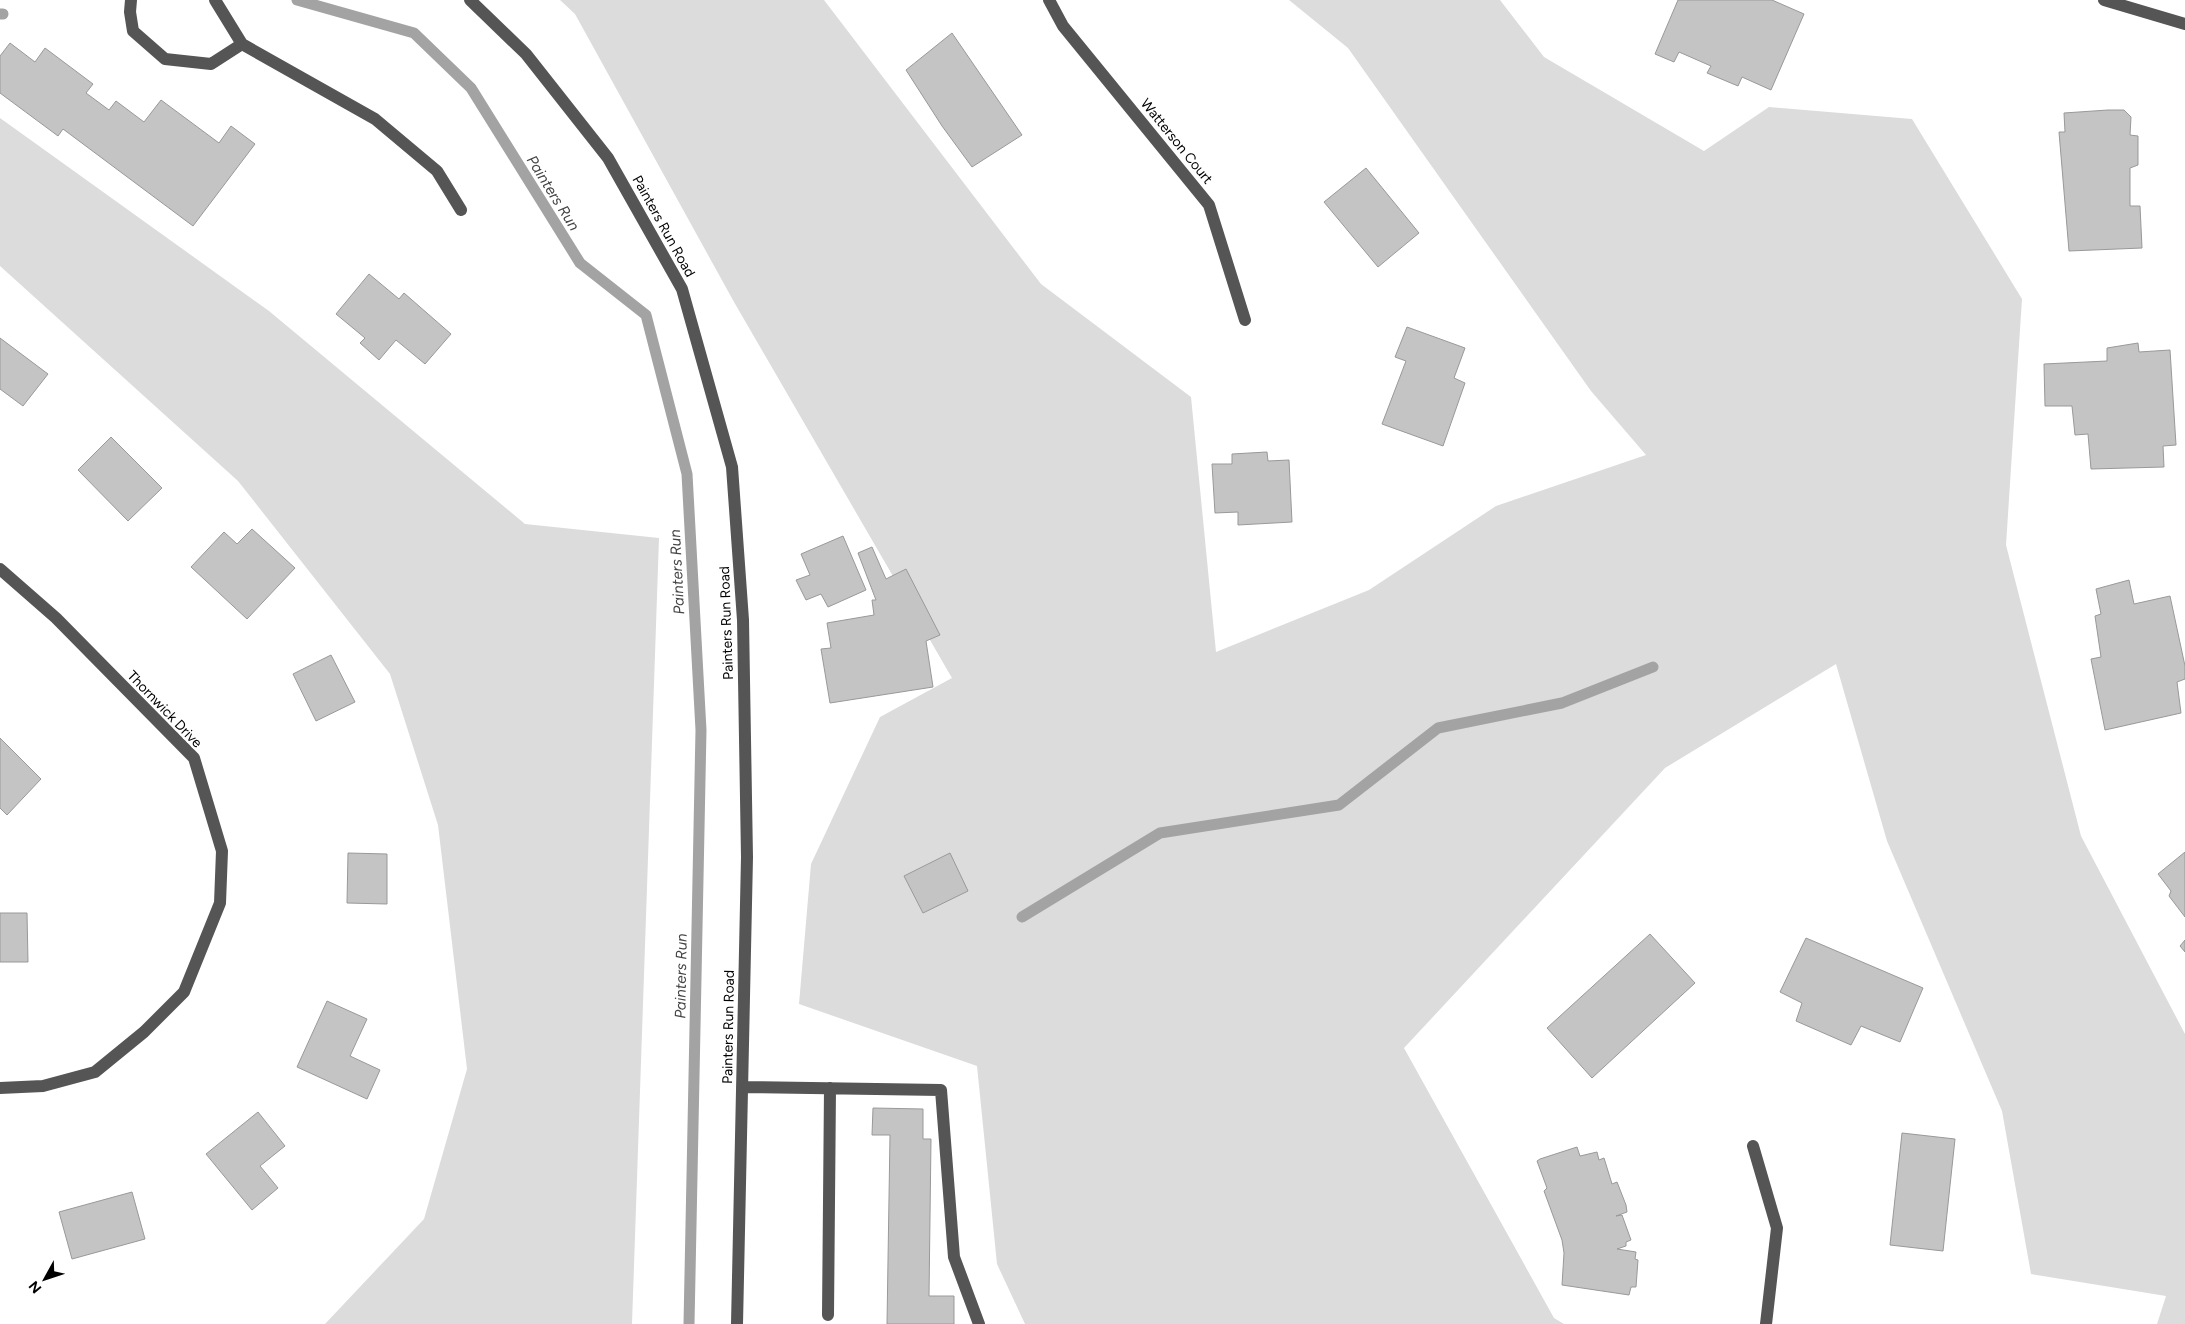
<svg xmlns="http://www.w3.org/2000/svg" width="2185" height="1324" viewBox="0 0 2185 1324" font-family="Figtree,sans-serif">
<rect width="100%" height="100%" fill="#fff"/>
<path fill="#dcdcdc" d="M560,0H824L1041,284L1191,397L1216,652L1369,590L1496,506L1646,455L1591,391L1348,48L1289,0H1500L1544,57L1704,151L1769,107L1912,119L2022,299L2006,545L2081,836L2185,1034V1324H2157L2166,1296L2031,1274L2002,1111L1887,841L1836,664L1665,768L1404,1048L1554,1318L1564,1324H1025L997,1264L977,1066L799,1004L811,864L880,717L952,678L734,302L575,14Z
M0,118L269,311L525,524L659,538L632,1324H325L424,1219L467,1069L438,825L390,674L238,481L0,266Z"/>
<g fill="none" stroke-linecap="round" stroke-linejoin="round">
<path stroke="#a3a3a3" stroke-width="11" d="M297,0L414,33L471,88L580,263L646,315L687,474L701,730L689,1324
M0,14H3
M1022,917L1160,833L1339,805L1438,728L1562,703L1653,667"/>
</g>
<path fill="#c4c4c4" stroke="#999" d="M1678,0H1772L1804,14L1771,90L1742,77L1738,86L1707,73L1711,66L1679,52L1674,62L1655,54Z
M952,33L1022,135L972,167L942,126L906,70Z
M10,43L35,62L45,48L93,84L86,93L109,110L116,101L144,122L161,100L219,143L231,126L255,144L193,226L63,129L58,136L0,93V56Z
M2108,110H2124L2131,117L2130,135L2138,136V165L2130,168V206H2140L2142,248L2069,251L2059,132H2065L2064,113Z
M1366,168L1419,233L1378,267L1324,202Z
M369,274L399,299L404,293L451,334L425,364L396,340L379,360L360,343L365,338L336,314Z
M1407,327L1465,348L1454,378L1465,383L1443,446L1382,424L1406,361L1395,357Z
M0,338L48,374L23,406L0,389Z
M2138,343L2139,352L2170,350L2176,445L2163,446L2164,467L2091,469L2088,434L2075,435L2072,406H2045L2044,364L2107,361V348Z
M111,437L162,488L128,521L78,470Z
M1267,452L1268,461L1289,460L1292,522L1238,525V512L1215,513L1212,464H1232V454Z
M252,529L295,568L247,619L191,567L224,532L237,544Z
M843,536L866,590L828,607L821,594L806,600L796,580L810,575L801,554Z
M872,547L886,579L906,569L940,635L926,641L933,687L830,703L821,649L831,648L827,623L874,615L872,600H876L858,553Z
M2129,580L2134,604L2170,596L2185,666V679L2177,682L2181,713L2105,730L2091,659L2101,657L2095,616L2101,614L2096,589Z
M331,655L355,702L316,721L293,674Z
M0,738L41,779L7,815L0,808Z
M2185,852V917L2169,896L2171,891L2158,874Z
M348,853L387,854V904L347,903Z
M950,853L968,891L923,913L904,876Z
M0,913H27L28,962H0Z
M1650,934L1695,983L1592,1078L1547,1028Z
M1806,938L1923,988L1900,1042L1861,1026L1851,1045L1796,1021L1802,1003L1780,992Z
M2185,940V952L2180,946Z
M327,1001L367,1019L350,1056L380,1070L367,1099L297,1067Z
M873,1108L923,1109V1139H931L929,1296H954V1324H887L890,1135H872Z
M258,1112L285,1146L260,1166L278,1188L252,1210L206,1154Z
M1902,1133L1955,1139L1943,1251L1890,1245Z
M1577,1147L1580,1156L1597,1152L1599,1160L1604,1158L1612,1184L1617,1182L1626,1205L1627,1212L1616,1216L1622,1215L1631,1240L1626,1242V1246L1617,1249L1636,1252L1635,1259L1638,1260L1636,1287H1631L1629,1295L1562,1285L1564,1253L1562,1240L1544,1191L1547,1188L1537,1161L1540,1159Z
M132,1192L145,1239L72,1259L59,1212Z"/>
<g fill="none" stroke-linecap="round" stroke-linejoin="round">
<path stroke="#555" stroke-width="12" d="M131,0L130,12L133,31L165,59L211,64L242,44L375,119L437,171L461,210
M215,0L242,44
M470,0L526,54L608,158L682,289L732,467L743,620L747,857L737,1324
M1049,0L1063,26L1209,205L1245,320
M2104,0L2185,24
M0,569L56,618L194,758L222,851L220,903L184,992L144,1032L95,1072L43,1086L0,1088
M742,1087L941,1090L954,1257L979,1324
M1753,1146L1777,1228L1766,1324
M828,1315L830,1088"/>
</g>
<g text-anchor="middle" stroke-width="4.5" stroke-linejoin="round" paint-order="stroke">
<g font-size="14" fill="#000" stroke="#fff">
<text transform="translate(1177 141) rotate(51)" y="5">Watterson Court</text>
<text transform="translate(664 226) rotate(61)" y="5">Painters Run Road</text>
<text transform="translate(726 623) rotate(-92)" y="5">Painters Run Road</text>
<text transform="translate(165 709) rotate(46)" y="5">Thornwick Drive</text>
<text transform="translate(728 1027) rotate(-89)" y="5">Painters Run Road</text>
</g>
<g font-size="15" font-style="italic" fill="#444" stroke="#fff">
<text transform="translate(553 193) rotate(58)" y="5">Painters Run</text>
<text transform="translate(677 572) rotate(-93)" y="5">Painters Run</text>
<text transform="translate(681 976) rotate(-89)" y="5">Painters Run</text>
</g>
</g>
<g transform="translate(45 1279) rotate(230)" stroke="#ffffff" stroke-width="4" paint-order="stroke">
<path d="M0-4L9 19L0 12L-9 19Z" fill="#000000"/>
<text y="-8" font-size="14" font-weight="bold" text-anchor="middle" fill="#000000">N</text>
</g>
</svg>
